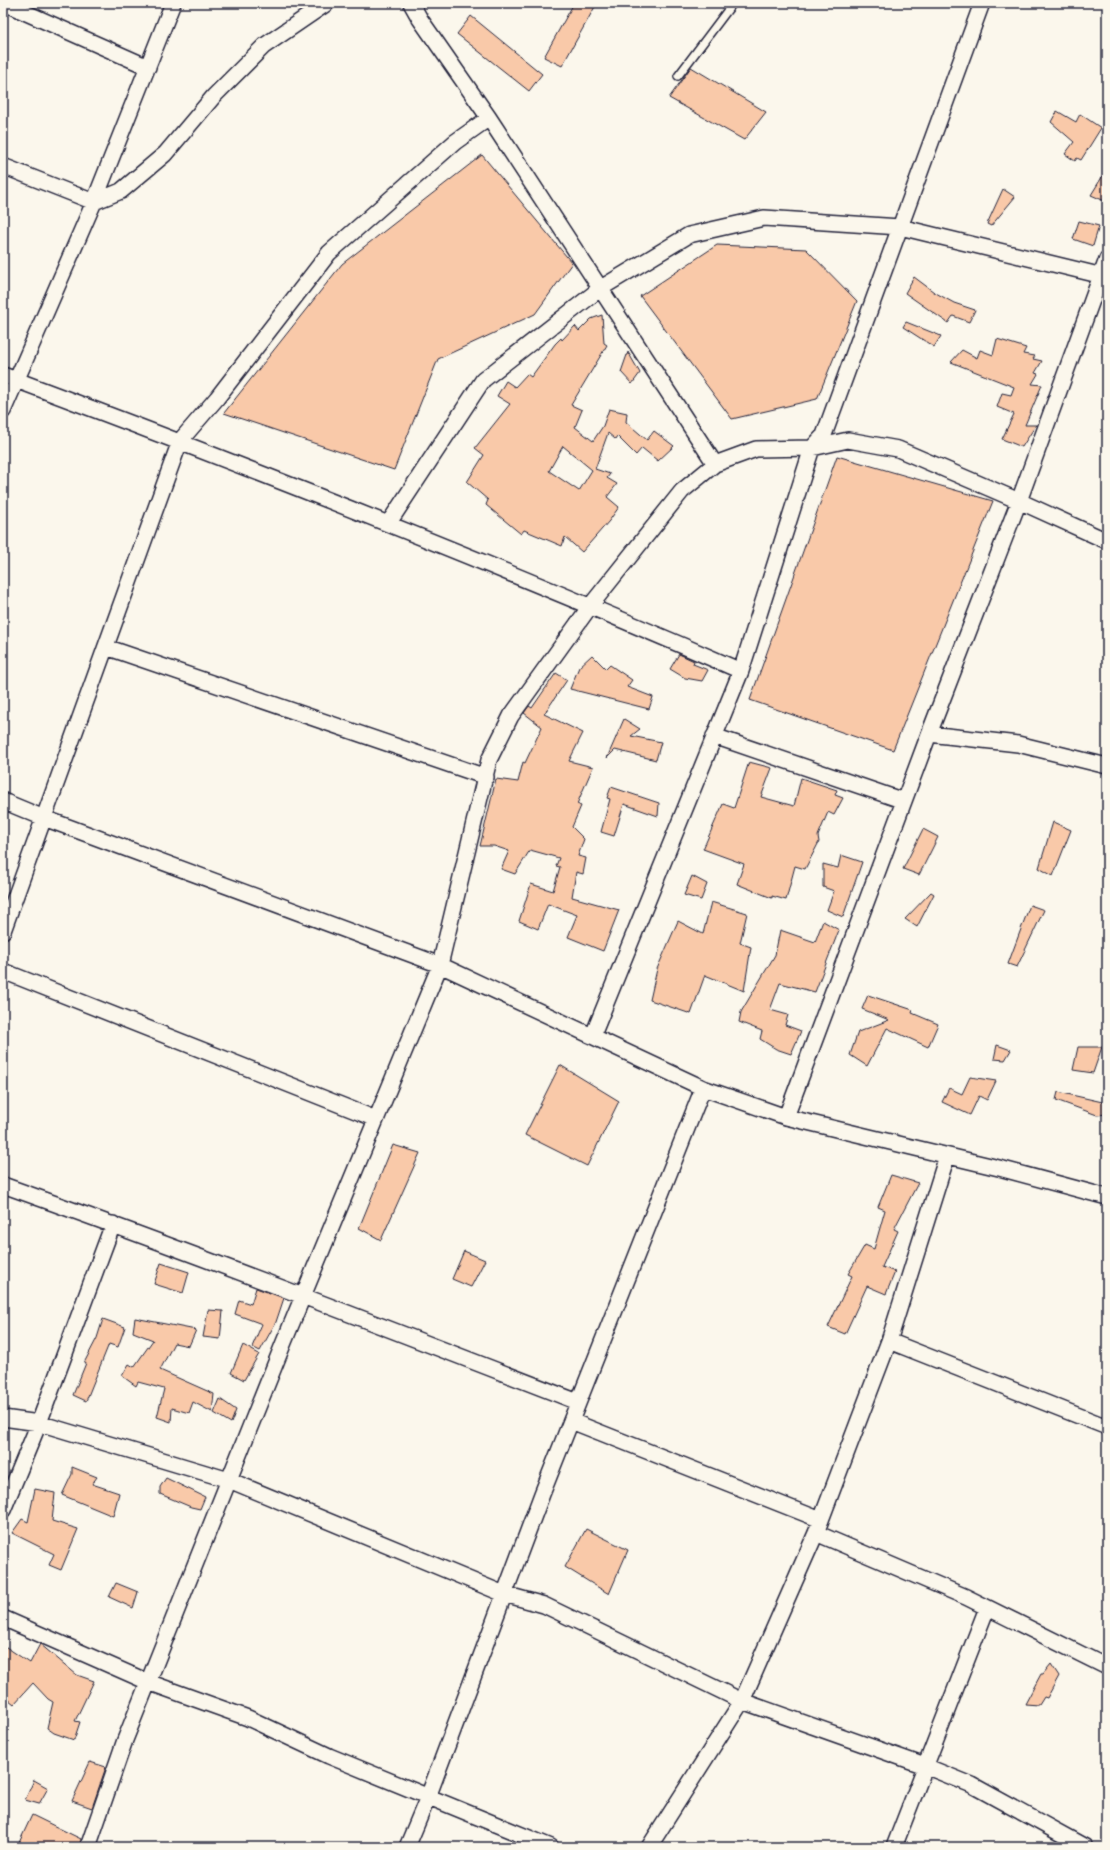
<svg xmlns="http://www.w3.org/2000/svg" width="1110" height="1850" viewBox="0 0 1110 1850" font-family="Itim,sans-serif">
<rect width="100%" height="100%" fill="#fbf7ec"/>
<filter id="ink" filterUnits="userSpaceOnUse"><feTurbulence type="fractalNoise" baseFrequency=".025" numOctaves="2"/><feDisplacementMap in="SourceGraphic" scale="8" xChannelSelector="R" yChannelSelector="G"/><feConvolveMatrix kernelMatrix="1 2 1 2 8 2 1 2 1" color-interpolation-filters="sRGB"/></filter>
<g filter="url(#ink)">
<path fill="#f9c9a9" stroke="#22223b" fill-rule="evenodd" d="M574,3H597L562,66L544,57Z
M471,16L542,74L529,91L457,34Z
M691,67L766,112L744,140L669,98Z
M1057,111L1076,122L1080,114L1101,128L1081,160L1077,158L1075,161L1065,154L1074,142L1051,122Z
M482,155L572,263L535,314L438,359L394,470L224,413L342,264Z
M1107,169V202L1091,195Z
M1003,189L1015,197L991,226L987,224Z
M1079,221L1099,226L1093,246L1073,239Z
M717,245L806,249L857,301L817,399L732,419L640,296Z
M914,277L934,292L954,303L975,310L969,322L953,316L948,323L905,293Z
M602,315L604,343L607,345L571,405L582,410L575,427L593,441L603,426L609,409L627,413L626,422L647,440L654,431L674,446L658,461L642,448L636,455L617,436L615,439L608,433L595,469L610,474L607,478L617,484L607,497L619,507L609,521L582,552L565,537L562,546L524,530L521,534L486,505L488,500L467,482L484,455L475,448L510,404L497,396L506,381L515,387L527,374L531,377L555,344L561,338L562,340L575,326L579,331L591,319ZM563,446L592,470L579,491L549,471Z
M906,322L941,336L934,347L903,327Z
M997,339L1026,348L1023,354L1035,356L1033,359L1042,361L1035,373L1038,374L1032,384L1042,385L1025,425H1036L1022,447L1002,439L1014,414L997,407L1002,393L1011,395L1014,387L951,362L962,350L977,358L980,350L993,355Z
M628,352L640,373L632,384L621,372Z
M837,456L993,501L893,750L750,700Z
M679,654L694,661L693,664L708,670L702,681L685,678L670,669Z
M592,655L606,669L610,665L632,680L627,687L653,697L649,709L570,689L579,667Z
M556,673L567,680L544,714L583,733L569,761L593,767L577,804L581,806L572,827L584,839L578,856L586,858L583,874L576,872L572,897L619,910L603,951L568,937L577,915L548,904L538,929L519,921L531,884L553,891L560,867L556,866L559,858L530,850L515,874L501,869L509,851L494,846H480L496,779L518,782L523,762L525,763L542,727L524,713L529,706L532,708Z
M624,719L640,729L631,736L661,742L656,760L615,750L607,758Z
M749,762L772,768L761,797L794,806L801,778L837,790L835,795L843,798L834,815L828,812L818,836L819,842L805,869L795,866L786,900L772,896V898L737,884L744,864L703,849L723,804L734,808Z
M611,787L659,803L658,816L624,804L614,836L601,832L610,799L607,798Z
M1053,822L1071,830L1053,876L1039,868Z
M923,829L938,837L919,875L903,869Z
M841,855L862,862L843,917L827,910L834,891L823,887V864L838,868Z
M692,876L707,884L701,900L684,895Z
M931,892L934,894L917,927L905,919Z
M711,902L747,913L740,943L751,947L744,991L705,975L691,1014L650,1000L657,969L678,921L703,934Z
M1030,905L1044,910L1017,967L1008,964Z
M823,921L839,930L815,992L780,983L770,1010L788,1015L785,1025L801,1031L791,1054L776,1049L760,1039L762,1031L739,1022L741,1012L775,955L780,930L815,942Z
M868,995L913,1010L912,1013L938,1024L928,1047L887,1028L867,1066L850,1055L858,1032L889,1020L862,1009Z
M997,1045L1011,1050L1005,1060L994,1059Z
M1078,1047H1102L1093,1073L1073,1070Z
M560,1065L619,1101L587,1166L525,1135Z
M970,1077L996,1081L987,1100L979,1096L970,1115L942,1102L949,1088L962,1094Z
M1058,1092L1107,1103V1114L1097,1115L1056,1100Z
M393,1145L420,1153L381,1240L359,1228Z
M891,1175L918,1183L894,1229L898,1231L882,1267L895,1272L886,1294L867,1286L845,1334L828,1327L852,1276L848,1274L865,1245L874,1249L885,1210L878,1207Z
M464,1251L485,1260L471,1287L452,1279Z
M161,1263L189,1272L183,1293L154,1284Z
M256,1288L284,1298L276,1322L260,1351L252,1347L262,1324L235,1314L239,1300L251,1304Z
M208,1310L223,1311L220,1339L203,1337Z
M135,1318L196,1330L189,1346L174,1343L160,1370L214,1394L212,1412L193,1402L189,1413L172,1408L171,1422L157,1417L164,1389L138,1382L136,1386L122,1376L129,1364L134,1367L153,1340L133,1332Z
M103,1319L125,1327L118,1347L109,1344L86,1401L73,1395L86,1363H84L97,1338Z
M243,1345L259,1354L244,1380L231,1373Z
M220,1399L236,1410L231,1423L214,1413Z
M72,1467L97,1477L92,1484L119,1493L113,1516L62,1495L72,1474Z
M166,1478L205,1497L200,1509L191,1507L160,1494V1487Z
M35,1489L55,1493L52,1521L78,1529L61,1570L49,1565L54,1554L12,1533L22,1519L28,1522Z
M586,1529L628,1550L609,1594L565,1567Z
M116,1583L138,1592L133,1608L109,1597Z
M40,1644L77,1675L94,1681L75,1721L80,1722L74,1740L54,1733L47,1728L53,1702L48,1699L33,1683L14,1704L3,1695V1645L30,1663Z
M1051,1664L1059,1676L1047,1698L1044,1697L1039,1705L1025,1704L1041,1674H1043Z
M90,1762L106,1767L92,1808L72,1801Z
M34,1780L48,1788L39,1804L25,1800Z
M32,1815L81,1839L79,1847H17Z"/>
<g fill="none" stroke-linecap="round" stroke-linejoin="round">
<g stroke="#22223b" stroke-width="10">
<path id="service" d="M678,76L733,3"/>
</g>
<g stroke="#22223b" stroke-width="18">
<path id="minor" d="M4,3L148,67
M411,3L420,19L489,118L715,464
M3,166L94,202L121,191L165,154L214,96L264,46L327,3
M3,375C251,468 498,565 741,671
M3,411L94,202L173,3
M388,524L483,380L601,288L689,235L764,218L900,227L1107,277
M106,647L486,777
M929,734L1018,744L1107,766
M714,736L904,801
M3,801L44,818L440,965L703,1088L786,1117L1003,1169L1107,1197
M3,931L180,441L217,398L329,253L455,142L489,118
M3,971L376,1119
M593,1035L741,671L812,448L824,435L982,3
M786,1117L929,734L1019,501L1107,259
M3,1185C196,1254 387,1328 578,1402
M889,1341L1107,1427
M3,1418L39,1423L229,1480L504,1594L544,1605L742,1701L925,1766L972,1785L1085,1847
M571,1421L821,1520
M3,1510L39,1423L113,1224
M816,1533L966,1597L1107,1667
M3,1618L148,1682L248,1718L329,1756L551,1847
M88,1847L125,1740L284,1342L440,965L489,760L511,716L591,605L682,491L715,464L756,449L812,448L848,440L898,449L1019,501L1107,541
M407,1847L428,1797L542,1494L703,1088
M649,1847L742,1701L816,1533L889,1341L947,1156
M894,1847L987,1608"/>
</g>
<use href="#service" stroke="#fbf7ec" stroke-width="7"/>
<use href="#minor" stroke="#fbf7ec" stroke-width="15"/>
</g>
</g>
<rect width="1110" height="1850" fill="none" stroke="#fbf7ec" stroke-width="16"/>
<rect x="8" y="8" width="1094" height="1834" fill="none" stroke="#22223b" stroke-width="1.5" filter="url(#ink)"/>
</svg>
